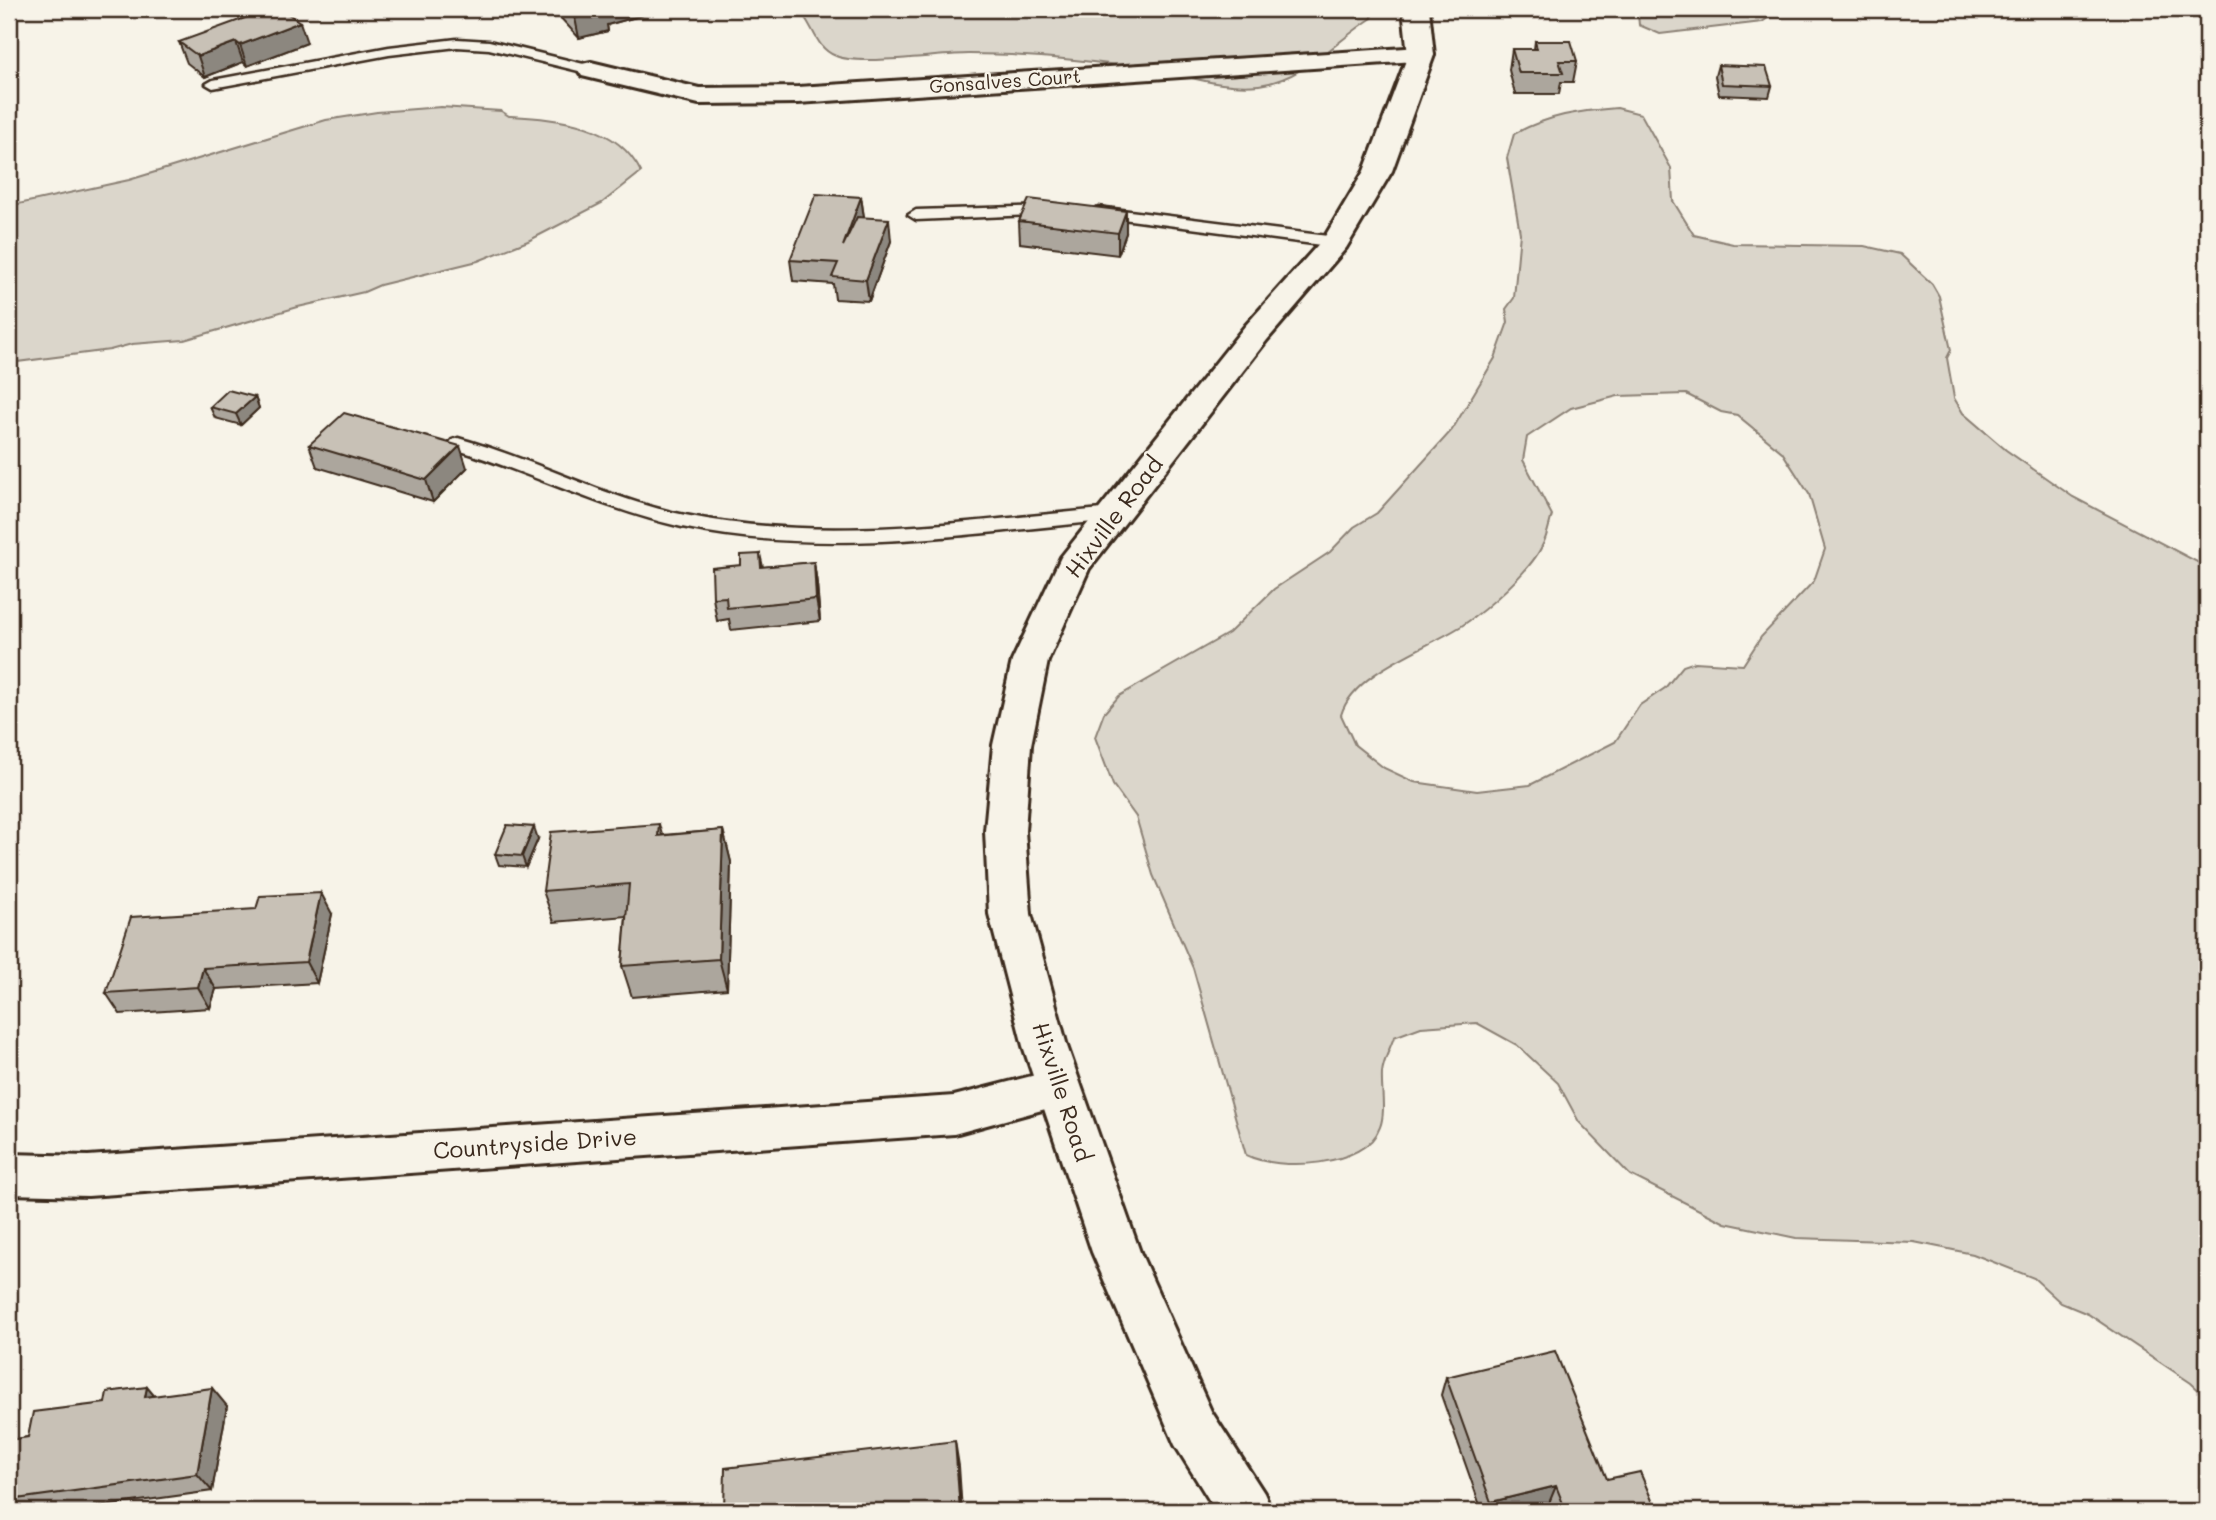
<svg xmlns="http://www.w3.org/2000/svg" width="2216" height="1520" viewBox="0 0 2216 1520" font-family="Mali,sans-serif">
<rect width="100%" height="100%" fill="#f7f3e8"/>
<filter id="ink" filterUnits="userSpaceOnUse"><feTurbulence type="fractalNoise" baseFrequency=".0143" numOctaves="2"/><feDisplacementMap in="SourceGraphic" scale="14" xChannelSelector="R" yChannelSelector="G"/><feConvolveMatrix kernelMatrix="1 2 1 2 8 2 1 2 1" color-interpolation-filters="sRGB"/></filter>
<g filter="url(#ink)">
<path fill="#dbd6cb" stroke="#8b8074" stroke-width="2" fill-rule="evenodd" d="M797,9H1370L1372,18C1336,41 1303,80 1259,85C1222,89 1190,76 1154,70C1093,61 1031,54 969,54C940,54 858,66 836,56C813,47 814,22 797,9Z
M1656,9H1772L1775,13L1762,22L1660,34L1639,25L1638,14Z
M441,107L501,111L509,116C558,119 616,122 641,172L602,203L528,241L478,261L380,285L364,292L298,307L184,340L132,344L110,350L9,363V206L129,180L326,120L377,112Z
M1617,108L1641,114L1671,168L1673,201L1694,235L1733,244L1864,246L1900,254L1932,284L1939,296L1951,350L1947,358L1954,398L1963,413L2006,450L2073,497L2207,567V1398L2191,1383L2088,1314L2061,1303L2034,1278L1973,1254L1914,1242L1796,1238L1725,1223L1630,1175L1579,1122L1558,1083L1517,1045L1477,1023L1421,1027L1394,1037C1390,1049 1383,1061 1382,1073C1381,1089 1386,1112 1380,1127C1366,1168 1278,1171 1246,1155L1193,968L1153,875L1136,817L1113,785L1095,737L1104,713L1119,696L1229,633L1274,589L1330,552L1354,527L1377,513L1452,430L1495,358L1508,322L1506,309L1514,298L1520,233L1507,158L1514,134C1549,115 1578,111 1617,108ZM1686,394L1721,412L1737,415L1782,452L1809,494L1825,549L1814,581L1761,637L1743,665L1695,662L1683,666L1665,688L1640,705L1615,742L1530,785L1477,791L1414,782L1384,768L1355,745L1341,715C1353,672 1428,648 1463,625C1486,610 1531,570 1542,546C1547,537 1549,525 1552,515L1523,460L1527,437L1571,408L1618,396Z"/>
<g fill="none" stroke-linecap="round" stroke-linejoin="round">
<g stroke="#3b2a1e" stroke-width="5">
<path id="service" d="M457,39L489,41L596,67L598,70L591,74L489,49L457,47L389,55L213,88L206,84L213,80L389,47Z
M1052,206L1060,211L1058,214L916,220L908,215L916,210Z
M1098,207L1336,237L1344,242L1336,247L1092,215L1090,212Z
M458,438C535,459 606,499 685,515C829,544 971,520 1115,508L1122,510L1124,514L1122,518L1115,520C970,533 826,558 682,527C603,509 529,472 452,448L449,444L452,440Z"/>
</g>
<g stroke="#3b2a1e" stroke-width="6">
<path id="minor" d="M1421,47L1430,50L1434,55L1430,60L798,103L699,104L582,76L578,70L582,64L591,62L699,88L798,87Z
M1059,1069L1075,1075L1081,1088L1075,1101L954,1134L88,1196L9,1194V1154L88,1156L954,1096Z"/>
</g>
<g stroke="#3b2a1e" stroke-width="6">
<path id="tertiary" d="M1403,9H1429L1434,55L1392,171L1346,248L1267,340L1089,569L1048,661L1031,745L1025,831L1031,914L1067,1046L1140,1252L1211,1411L1264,1493L1272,1511H1216L1175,1445L1092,1252L1023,1046L989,914L985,831L993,745L1012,661L1061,557L1245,326L1324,238L1364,171L1408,55Z"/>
</g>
<use href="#service" fill="#f7f3e8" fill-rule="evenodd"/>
<use href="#minor" fill="#f7f3e8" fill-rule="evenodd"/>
<use href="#tertiary" fill="#f7f3e8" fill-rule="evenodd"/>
</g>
<path fill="#aca69d" stroke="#3b2a1e" stroke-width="2" d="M557,9H665L607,25L608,31L579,38L558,15Z
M1535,41L1577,61L1573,82H1561L1559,94H1515L1509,70L1512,49H1534Z
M179,42L307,43L247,66L243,62L205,77L187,63Z
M1718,65L1772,86L1769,97L1719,95L1715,76Z
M861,197L864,217L891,241L869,301L835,299L833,284L793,281L790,260Z
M1019,221L1126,233L1118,255L1020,243Z
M255,397L259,408L241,425L215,418L210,407Z
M309,445L467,468L433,502L317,467Z
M760,554L763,567L814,562L817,584L820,621L731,630L729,619L717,621L713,598Z
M659,824L662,835L723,830L731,862L727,989L632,997L622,966L626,916L554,922L543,891Z
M538,839L526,867L499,865L495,854Z
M332,914L317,983L216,989L210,1008L120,1014L106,993Z
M1446,1377L1607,1479L1655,1511H1552L1549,1503L1515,1511H1482L1441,1395Z
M154,1396L227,1406L212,1491L67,1511H9V1440L28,1437Z"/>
<path fill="#8c877f" stroke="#3b2a1e" stroke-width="2" d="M600,9H665L607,25L608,31L579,38L575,18Z
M300,22L307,43L247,66L240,45Z
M236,42L243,62L205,77L198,56Z
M861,197L864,218L843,246Z
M1126,211V233L1118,255V233Z
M889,219L891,241L869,301L866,280Z
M255,397L259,408L241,425L236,414Z
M460,446L467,468L433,502L426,480Z
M814,562L817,584L820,621L816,599Z
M534,827L538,839L526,867L522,856Z
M723,830L731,862L727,989L719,959Z
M321,893L332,914L317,983L306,962Z
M203,968L216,989L210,1008L198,987Z
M147,1387L162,1405L145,1397Z
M212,1388L227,1406L212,1491L197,1474Z
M955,1441L959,1466L962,1511H960Z
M1556,1486L1549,1503L1515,1511H1487L1491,1502Z"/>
<path fill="#c8c1b6" stroke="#3b2a1e" stroke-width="2" d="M270,9H281L300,22L240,45L236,42L198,56L179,42Z
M567,9H603L604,10L575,18Z
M1535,41H1571L1577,61H1559L1563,73H1519L1512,49H1537Z
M1718,65L1766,67L1772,86L1722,84Z
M816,194L861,197L843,246L857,217L889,219L866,280L832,277L838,263L790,260Z
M1029,199L1126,211L1118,233L1019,221Z
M228,390L255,397L236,414L210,407Z
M344,413L460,446L426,480L309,445Z
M760,554L761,567L814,562L816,599L727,608L726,597L713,598L712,568L741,565V555Z
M659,824L658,836L723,830L719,959L622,966L629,884L543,891L551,832Z
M507,825L534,827L522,856L495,854Z
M321,893L306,962L203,968L198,987L106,993L131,917L256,909L260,896Z
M1555,1351L1607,1479L1640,1472L1656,1510L1648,1511H1566L1556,1486L1491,1502L1446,1377Z
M147,1387L145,1397L212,1388L197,1474L9,1500V1440L28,1437L33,1412L105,1403L107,1392Z
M955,1441L960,1511H724L725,1468Z"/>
</g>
<g text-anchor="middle" stroke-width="5" stroke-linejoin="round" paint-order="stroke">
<g font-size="19" fill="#3b2a1e" stroke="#f7f3e8">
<text transform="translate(1005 81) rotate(-4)" y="7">Gonsalves Court</text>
</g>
<g font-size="23" fill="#3b2a1e" stroke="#f7f3e8">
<text transform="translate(1114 517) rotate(-53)" y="8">Hixville Road</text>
<text transform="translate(1062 1092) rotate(72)" y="8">Hixville Road</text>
<text transform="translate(535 1144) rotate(-4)" y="8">Countryside Drive</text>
</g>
</g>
<rect width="2216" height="1520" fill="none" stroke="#f7f3e8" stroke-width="35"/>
<rect x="18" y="18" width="2181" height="1485" fill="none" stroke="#3b2a1e" stroke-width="2.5" filter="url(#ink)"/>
</svg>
